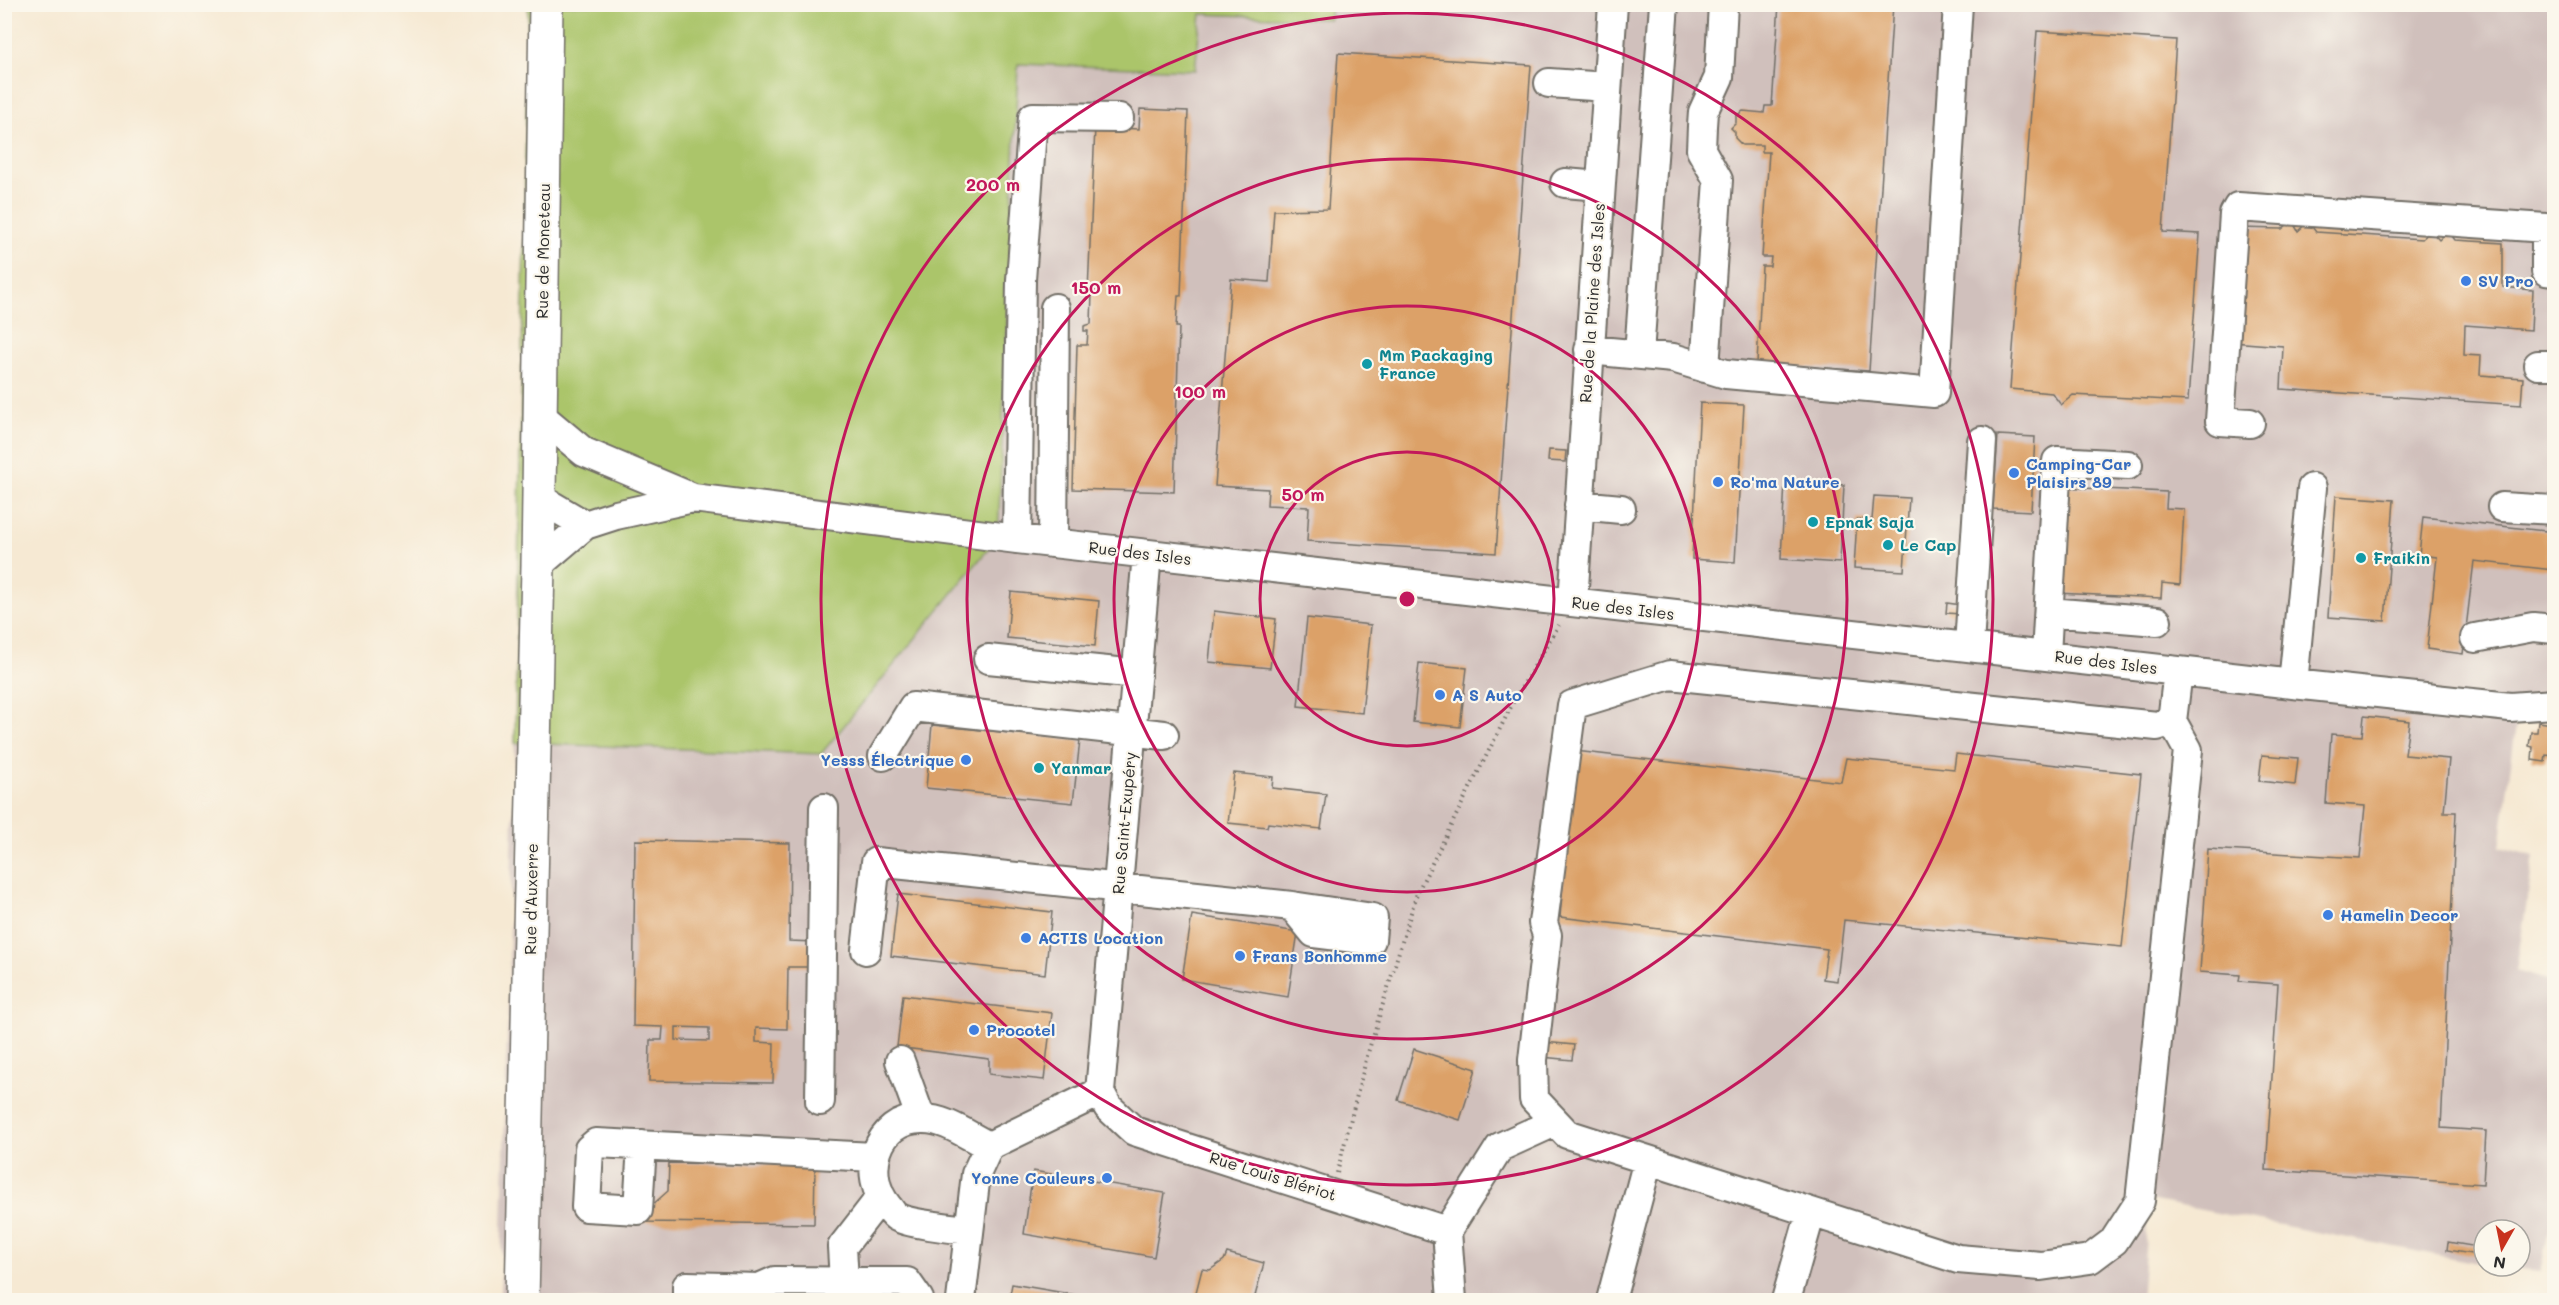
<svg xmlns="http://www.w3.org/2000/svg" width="2559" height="1305" viewBox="0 0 2559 1305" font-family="Mali,sans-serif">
<rect width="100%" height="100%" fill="#fbf7ec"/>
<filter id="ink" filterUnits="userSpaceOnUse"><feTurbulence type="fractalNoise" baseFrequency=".0167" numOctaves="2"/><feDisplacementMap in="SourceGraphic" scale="12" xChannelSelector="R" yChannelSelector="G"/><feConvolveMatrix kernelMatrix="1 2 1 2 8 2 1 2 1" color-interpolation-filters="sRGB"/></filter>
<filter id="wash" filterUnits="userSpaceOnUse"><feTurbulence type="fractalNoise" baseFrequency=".008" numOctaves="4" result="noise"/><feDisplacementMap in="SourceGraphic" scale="24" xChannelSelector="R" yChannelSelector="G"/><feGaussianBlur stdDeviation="1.35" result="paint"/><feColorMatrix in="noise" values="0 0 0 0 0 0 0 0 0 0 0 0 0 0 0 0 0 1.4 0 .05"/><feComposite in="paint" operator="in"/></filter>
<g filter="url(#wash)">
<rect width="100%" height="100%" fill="#f6e9d3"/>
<path fill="#d0c0bc" d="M1331,4L2554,5V714L2518,710L2500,847L2534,856L2516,971L2554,982V1210L2540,1271L2495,1266H2520V1230H2484V1264L2149,1200L2141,1300H500L515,743L821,754L998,537L1018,64L1195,70L1201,14L1329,19Z"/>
<path fill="#abc56b" stroke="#6b784b" stroke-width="1.5" d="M528,5H1331L1330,19L1201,14L1195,70L1018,64L998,537L821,754L515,743Z"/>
<g id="blocks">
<path fill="#dca168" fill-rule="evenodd" d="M1779,4H1893L1869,371L1757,364L1762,266H1770L1771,257H1762L1769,152H1762V145H1742L1735,138V132L1731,128L1736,123V116L1743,111L1764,113L1765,106H1772Z
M2037,31L2176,40L2163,232L2200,234L2188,401L2073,395L2061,405L2052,393L2010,389Z
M1338,53L1531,65L1496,553L1307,541L1309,507L1267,505L1268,489L1215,486L1231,279L1269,282L1274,210L1328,209Z
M1140,109L1188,111L1181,296H1178L1176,327H1179L1174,492L1073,489L1077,345H1087L1088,331H1084V326L1091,324L1092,292H1088L1095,127L1139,129Z
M2292,221L2298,231L2308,222L2316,232L2422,239L2431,231L2439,240L2448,231L2455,240L2503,243V287L2533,290L2531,330L2465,325L2464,355L2481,356L2480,375L2523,378L2521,405L2281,389L2283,346L2232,342L2239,228L2282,229Z
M1700,403L1744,405L1735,562L1692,559Z
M1998,435L2035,437L2031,511L1993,509Z
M1549,450L1566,451L1565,462L1548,461Z
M1785,481L1844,485L1840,563L1781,559Z
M2061,487L2167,492L2166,508L2184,509L2180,585L2162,583L2161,598L2056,593Z
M1874,496L1909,498L1904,571L1854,568L1857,519L1872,520Z
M2336,496L2394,500L2385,621L2328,617Z
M2423,517L2554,532V570L2474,561L2463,654L2427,649L2437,557L2419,555Z
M1011,592L1099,601L1095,646L1007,638Z
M1947,603L1961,605V614L1946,613Z
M1214,611L1276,619L1270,668L1209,662Z
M1307,618L1371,625L1362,713L1298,706Z
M1419,663L1467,668L1460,727L1413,722Z
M2364,716L2409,721L2405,755L2449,759L2444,812H2456L2441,1128L2486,1131L2483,1184L2266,1170L2278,984L2239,981L2240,975L2200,972L2208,849L2360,858L2365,806L2326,803L2331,734L2362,736Z
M2538,722L2554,724V756L2546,755L2545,762L2532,760L2533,747L2529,746L2531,732H2537Z
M932,725L1080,740L1073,803L926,788Z
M1575,751L1841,782L1846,758L1954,769L1956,754L2141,774L2122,947L1844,920L1837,981L1823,979L1827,949L1560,917Z
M2262,755L2298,758L2295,785L2259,781Z
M1234,773L1273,777L1272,788L1326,794L1321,829L1268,823L1267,827L1228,823Z
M635,840L790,843L789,941L816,942L815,967H788L787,1029L756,1028V1042L774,1043L773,1083L649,1081L650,1040H662L663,1027L633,1026ZM676,1027L709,1028V1041L676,1040Z
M898,894L1052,912L1045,974L891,956Z
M1192,915L1298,932L1288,997L1182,979Z
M903,995L1052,1013L1044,1080L989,1074V1059L897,1047Z
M1544,1042L1574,1045L1572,1060L1542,1057Z
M1414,1049L1476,1069L1460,1120L1398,1100Z
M669,1163L815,1165L814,1224L641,1222V1215L668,1191Z
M1033,1171L1165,1193L1154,1257L1024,1234Z
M2448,1242L2478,1247L2477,1255L2447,1250Z
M1227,1253L1264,1263L1255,1296L1270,1300H1194L1202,1269L1210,1270L1224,1260Z
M1012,1284L1099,1299V1300H1009Z"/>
</g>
</g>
<g filter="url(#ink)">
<use href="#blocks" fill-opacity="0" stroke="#726e66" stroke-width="1.5"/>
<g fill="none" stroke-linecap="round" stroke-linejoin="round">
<g stroke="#726e66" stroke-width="32">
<path id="minor" d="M1549,83L1607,87
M1565,183L1600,186
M1589,350L1673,358L1726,374L1934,393L1958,4
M1639,354L1664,4
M2538,365H2554
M1705,368L1718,180L1701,150L1702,126L1703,112L1719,77L1723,4
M541,416L584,452L693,498L1017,539L2293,684L2510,707L2554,704
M2250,423L2220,421L2234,214L2238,207L2546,228V271L2554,272
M539,498L585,525
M1579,505L1621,509
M2502,507L2554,510
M1017,539L1021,280L1033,117L1119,118
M1053,543L1055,308
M1147,554L1100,1092L1108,1107L1134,1131L1447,1231
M538,565L585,525L616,515L693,498
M1573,602L1613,4
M2049,612L2157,621
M2475,638L2533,627L2554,629
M1969,646L1982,441
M2046,655L2057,461L2128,465
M988,659L1137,674
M2293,684L2312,488
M2172,721L2157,726L1670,675L1572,705L1543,923L1547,935L1533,1060L1534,1099L1567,1134L1958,1259L2041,1266L2090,1259L2114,1241L2140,1201L2188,750L2172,721L2178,671
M883,756L913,707L1164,735
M866,950L876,862L1292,906L1373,918L1371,940L1314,933L1292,906
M900,1061L921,1119
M820,1101L824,808
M642,1145L638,1210L586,1207L589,1149L596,1143L874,1157
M969,1230C952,1228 909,1224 897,1217C893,1215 890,1209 888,1207C861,1175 875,1119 922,1119C945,1118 968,1136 989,1146
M844,1281L842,1247L880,1198
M687,1300V1286L759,1288L775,1281L907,1282L919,1299
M961,1300L976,1174L989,1146L1100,1092
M1452,1300L1447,1231L1500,1147L1555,1122
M1611,1300L1648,1160
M1786,1300L1811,1212"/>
</g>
<g stroke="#726e66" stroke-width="36">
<path id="major" d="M522,1300L538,565L546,4"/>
</g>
<path stroke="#726e66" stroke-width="4" stroke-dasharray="1.5 4.5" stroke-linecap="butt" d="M1337,1173L1367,1056L1417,893L1516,697L1559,625"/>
<use href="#minor" stroke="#fff" stroke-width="28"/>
<use href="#major" stroke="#fff" stroke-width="33"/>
</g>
</g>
<g fill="none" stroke="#c2185b" stroke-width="3">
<circle cx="1407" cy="599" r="147"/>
<circle cx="1407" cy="599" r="293"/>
<circle cx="1407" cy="599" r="440"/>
<circle cx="1407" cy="599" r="586"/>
</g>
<g fill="#3f7fe0" stroke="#fbf7ec" stroke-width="2">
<circle cx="2466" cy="281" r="6"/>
<circle cx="2014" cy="473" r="6"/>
<circle cx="1718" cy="482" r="6"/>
<circle cx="1440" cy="695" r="6"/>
<circle cx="966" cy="760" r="6"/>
<circle cx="2328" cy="915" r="6"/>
<circle cx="1026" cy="938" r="6"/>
<circle cx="1240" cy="956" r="6"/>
<circle cx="974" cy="1030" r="6"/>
<circle cx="1107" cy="1178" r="6"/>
</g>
<g fill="#0f9aa8" stroke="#fbf7ec" stroke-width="2">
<circle cx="1367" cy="364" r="6"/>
<circle cx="1813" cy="522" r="6"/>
<circle cx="1888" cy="545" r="6"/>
<circle cx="2361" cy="558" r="6"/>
<circle cx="1039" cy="768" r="6"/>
</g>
<g text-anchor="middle" stroke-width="4.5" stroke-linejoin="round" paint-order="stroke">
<g font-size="16" fill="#2b2b2b" stroke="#fbf7ec">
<text transform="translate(543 251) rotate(-89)" y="6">Rue de Moneteau</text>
<text transform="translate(1592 303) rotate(-86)" y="6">Rue de la Plaine des Isles</text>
<text transform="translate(1140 553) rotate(7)" y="6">Rue des Isles</text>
<text transform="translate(1623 608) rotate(7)" y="6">Rue des Isles</text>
<text transform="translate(2106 662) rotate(7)" y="6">Rue des Isles</text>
<text transform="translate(1124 823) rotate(-85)" y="6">Rue Saint-Exupéry</text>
<text transform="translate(531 899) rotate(-89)" y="6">Rue d'Auxerre</text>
<text transform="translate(1273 1176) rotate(17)" y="6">Rue Louis Blériot</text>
</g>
<g font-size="16" font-weight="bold" fill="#366cbe" stroke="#fbf7ec" text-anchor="start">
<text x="2478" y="287">SV Pro</text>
<text x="2026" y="470">Camping-Car<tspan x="2026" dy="18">Plaisirs 89</tspan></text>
<text x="1730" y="488">Ro'ma Nature</text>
<text x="1452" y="701">A S Auto</text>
<text x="954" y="766" text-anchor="end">Yesss Électrique</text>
<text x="2340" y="921">Hamelin Decor</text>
<text x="1038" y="944">ACTIS Location</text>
<text x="1252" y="962">Frans Bonhomme</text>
<text x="986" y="1036">Procotel</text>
<text x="1095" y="1184" text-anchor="end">Yonne Couleurs</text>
</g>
<g font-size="16" font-weight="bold" fill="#0d838f" stroke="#fbf7ec" text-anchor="start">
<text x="1379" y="361">Mm Packaging<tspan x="1379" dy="18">France</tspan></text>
<text x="1825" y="528">Epnak Saja</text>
<text x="1900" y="551">Le Cap</text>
<text x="2373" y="564">Fraikin</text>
<text x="1051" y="774">Yanmar</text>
</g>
</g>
<circle cx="1407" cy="599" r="9" fill="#c2185b" stroke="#fbf7ec" stroke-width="3"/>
<g font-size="18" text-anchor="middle" font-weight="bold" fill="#c2185b" stroke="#fbf7ec" stroke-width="4.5" stroke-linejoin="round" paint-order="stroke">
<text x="993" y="191">200 m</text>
<text x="1096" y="294">150 m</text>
<text x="1200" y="398">100 m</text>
<text x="1303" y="501">50 m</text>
</g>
<rect width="2559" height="1305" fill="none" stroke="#fbf7ec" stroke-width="24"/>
<g transform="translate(2502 1248) rotate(189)"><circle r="28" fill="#fbf7ec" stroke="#a8a59f" stroke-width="1.5"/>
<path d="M0-4.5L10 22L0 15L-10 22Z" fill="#c8321e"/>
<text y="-9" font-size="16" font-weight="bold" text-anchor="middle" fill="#2b2b2b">N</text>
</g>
</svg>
